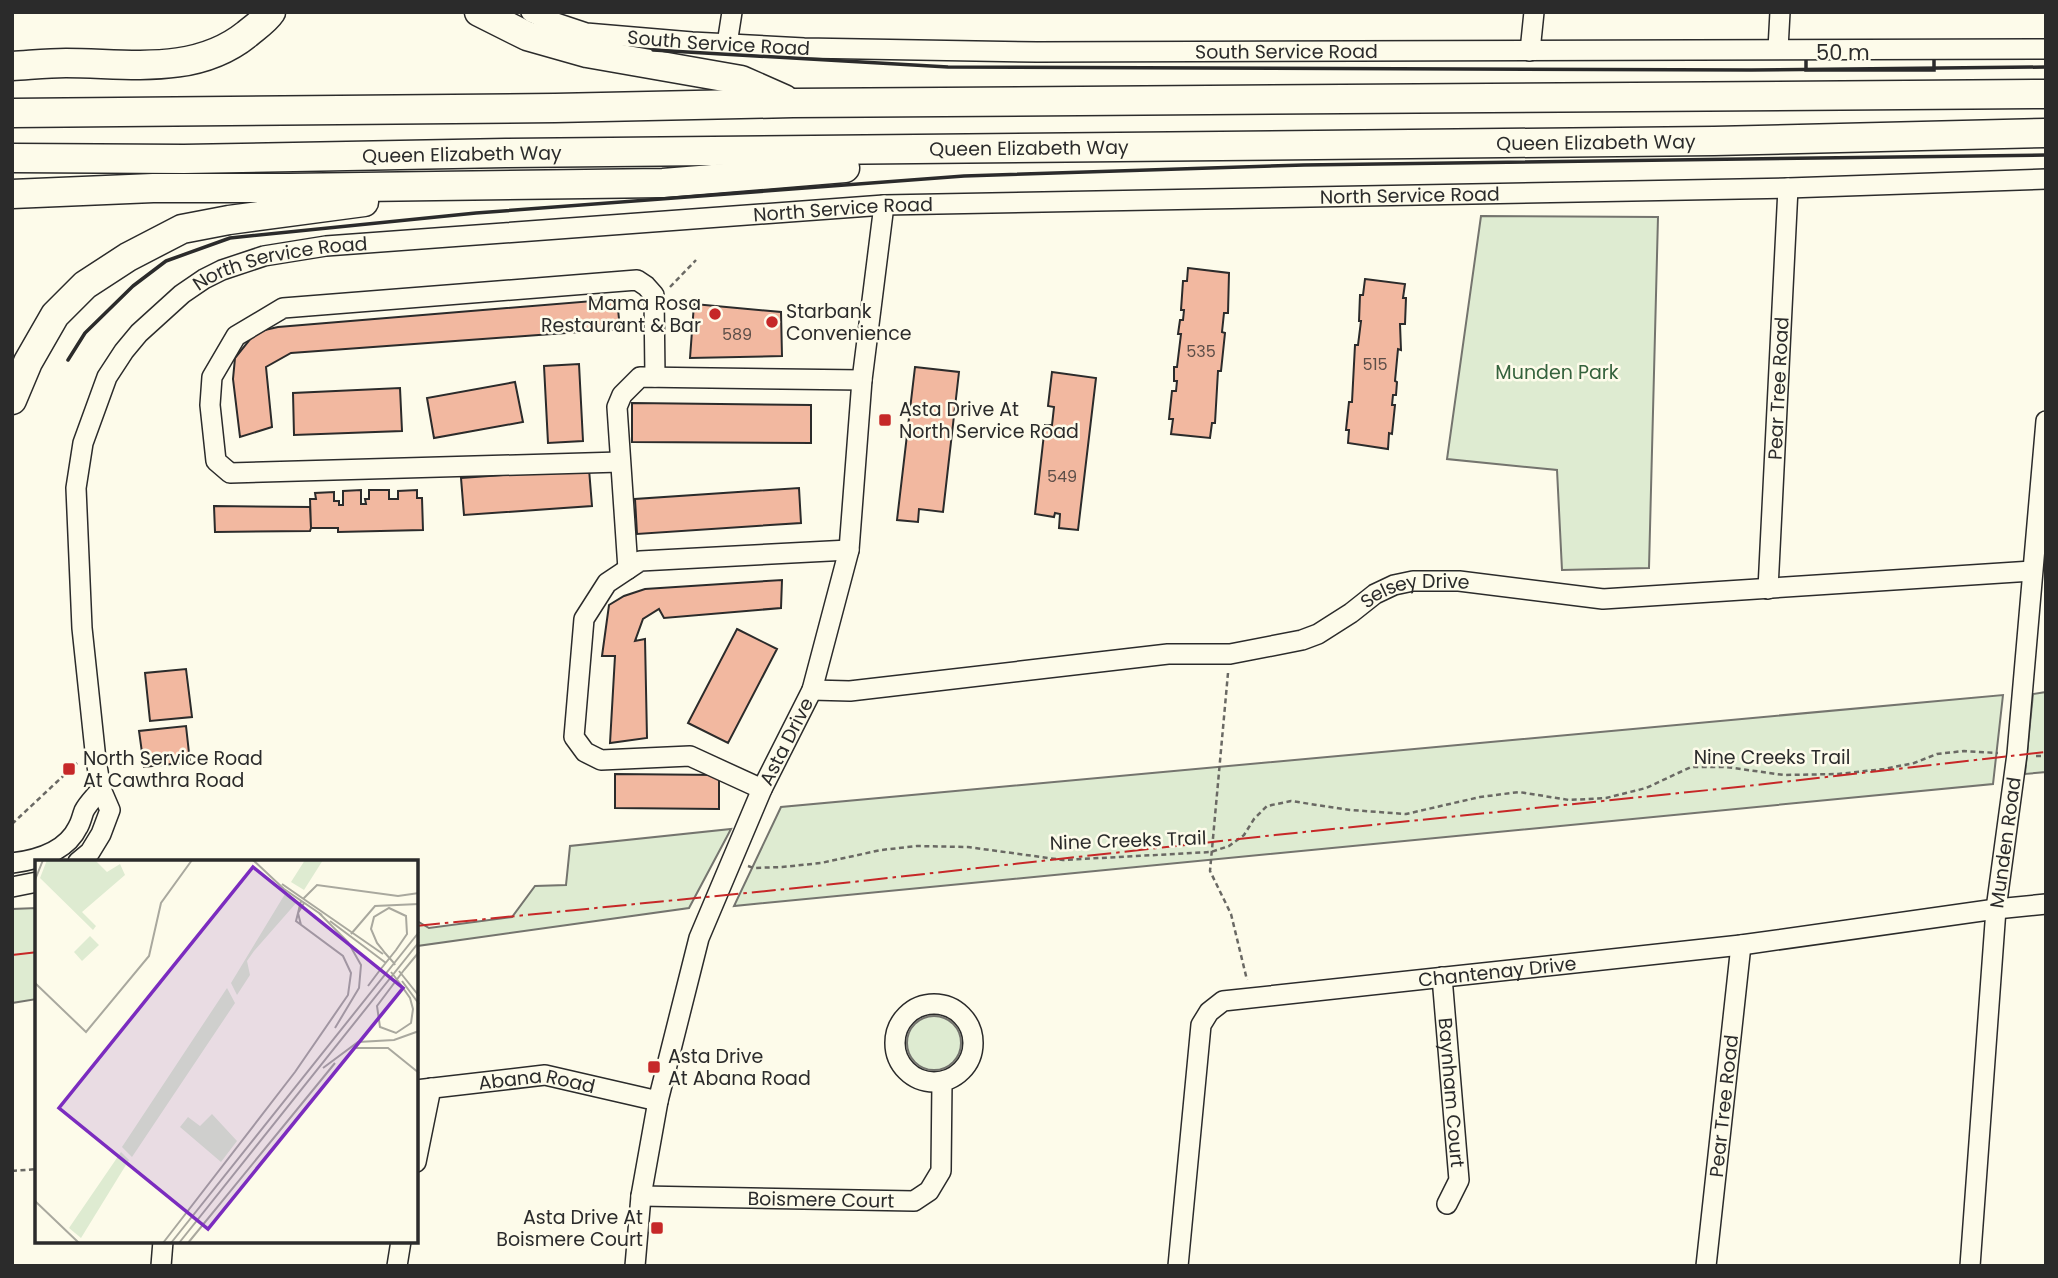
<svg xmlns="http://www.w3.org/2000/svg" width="2058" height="1278" viewBox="0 0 2058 1278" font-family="Poppins,sans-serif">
<rect width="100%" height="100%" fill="#fdfbea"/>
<path fill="#deebd1" stroke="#74746e" stroke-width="2" d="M1481,216L1658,217L1649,568L1562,570L1557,470L1447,459Z
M2046,692V772L2025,774L2033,694Z
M2003,695L1993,784L734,906L781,807Z
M731,829L689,908L417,946V921L429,928L512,917L535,886L566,885L570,846Z
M37,908V999L12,1003V909Z
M907 1043a27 27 0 1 1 54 0a27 27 0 1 1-54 0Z"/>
<path fill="#f2b8a0" stroke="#2b2b2b" stroke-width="2" d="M1188,268L1229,273L1228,313H1224L1222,332L1225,333L1221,371H1218L1215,423H1212L1210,438L1171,434L1173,419H1169L1172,391H1176L1177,381H1174V367H1177L1181,334H1178L1180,320H1183L1184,310H1181L1183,281H1187Z
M1365,279L1405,284L1403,298H1406L1405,324H1400L1401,350L1398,349L1395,381L1397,382L1396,395H1393L1392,405H1395L1392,434L1389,433L1388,449L1348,443L1349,430H1346L1349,402H1352L1355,345H1358L1361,321H1359L1360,295H1363Z
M617,299L620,329L291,353L266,367L272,427L240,437L233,379L235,358L256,332L278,327Z
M694,304L781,312L782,356L690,358Z
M579,364L583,441L548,443L544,366Z
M915,367L959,372L943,512L919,509L918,522L897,520Z
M1052,372L1096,378L1078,530L1059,528L1060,514L1055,513L1054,517L1035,514L1045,425H1052L1054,407L1048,406Z
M515,382L523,422L434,438L427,398Z
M400,388L402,431L294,435L293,393Z
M632,403L811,405V443L632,442Z
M589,469L592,506L464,515L461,478Z
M799,488L801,523L637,534L635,499Z
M361,490V504H366L365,499H369V490H389V499H398V491L417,490V498H422L423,530L338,532V528H311L310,499H316L315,493L334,492V501H339V505H343V491Z
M214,506L310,507L311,528L310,531L215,532Z
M782,580L781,608L664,618L659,609L643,619L635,641L645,639L647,738L610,743L615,656H602L609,605L624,596L645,589Z
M737,629L777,649L728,743L688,723Z
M186,669L192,717L150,721L145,673Z
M186,726L190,762L144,767L139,731Z
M615,774L719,775V809L615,808Z"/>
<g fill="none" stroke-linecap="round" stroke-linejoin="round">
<g stroke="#2b2b2b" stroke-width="22">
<g id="minor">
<path id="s1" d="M531,12L553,22L586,33L692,42L804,48L1037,52L2046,49"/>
<path d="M727,44L732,12"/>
<path d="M1778,49L1780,12"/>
<path d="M1530,51L1534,12"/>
<path d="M620,462L230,473L216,461L210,405L212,377L236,336L283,308L637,280L646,286L654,295L655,377"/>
<path d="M628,569L617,407L622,395L640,377L862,380"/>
<path id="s2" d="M1768,589L1788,188"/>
<path id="s3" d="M812,690L850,691L1168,654H1230L1302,640L1318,634L1351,613L1375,594L1394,585L1413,581H1459L1603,599L2032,571"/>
<path d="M762,789L690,756L601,760L585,752L574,737L584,619L607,583L640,561L849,550"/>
<path id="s4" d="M78,862L90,852L101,834L110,810L101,789L96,760L82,628L76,488L83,443L107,377L124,351L139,333L182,294L204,279L222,270L264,256L326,246L884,205L1788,188L2046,179"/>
<path d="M12,863C37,860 66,852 78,827C81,822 82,816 84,811C88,803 96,796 101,789"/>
<path d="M12,887L37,882"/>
<path id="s5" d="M1442,977L1459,1180L1447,1204"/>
<circle cx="934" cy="1043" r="39"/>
<path id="s6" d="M416,1090L545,1075L658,1101"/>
<path d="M416,1162L431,1088"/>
<path id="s7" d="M641,1196L914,1201L929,1191L941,1171L942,1082"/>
<path d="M161,1266L163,1241"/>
<path d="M397,1266L401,1241"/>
<path id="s8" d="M635,1266L641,1196L658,1101L699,938L762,789L812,690L849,550L862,380L884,205"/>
<path id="s9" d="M1178,1266L1201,1025L1209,1012L1223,1001L1741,945L1996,909L2046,904"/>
<path id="s10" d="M1706,1266L1741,945"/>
<path id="s11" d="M1970,1266L1996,909L2017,754L2046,421"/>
</g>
</g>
<g stroke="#2b2b2b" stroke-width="31">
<g id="highway">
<path d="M479,12L527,36L587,53L741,80L784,99"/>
<path d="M12,66C30,65 48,63 66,63C128,63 195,76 247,34C255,27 265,21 271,12"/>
<path d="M12,113L555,108L793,103L2046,94"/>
<path id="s12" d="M12,158L184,159L506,153L1714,141L2046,133"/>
<path d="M12,194L153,188H288L663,183L845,168"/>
<path d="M12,400L28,362L55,315L85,285L128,257L182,229L229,220L364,202"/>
</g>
</g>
<path stroke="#6a6964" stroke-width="2.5" stroke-dasharray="5 3.5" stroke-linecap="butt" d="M670,287L696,260
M1228,673L1210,871L1231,914L1247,980
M2036,756H2046
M12,824L77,763
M748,866L754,868L782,867L821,863L881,850L917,846L968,847L1063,860L1211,852L1229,846L1244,835L1254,819L1267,806L1291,801L1350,810L1406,814L1480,797L1519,792L1569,800L1606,798L1646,788L1691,767H1726L1784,775L1838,774L1884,769L1914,763L1937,754L1964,751L1998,753
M12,1086V1142
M12,1171L37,1169"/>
<use href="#minor" stroke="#fdfbea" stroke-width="19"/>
<use href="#highway" stroke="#fdfbea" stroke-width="28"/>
<path stroke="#2b2b2b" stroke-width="3.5" d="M653,50L948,67L1751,70L2046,67
M68,360L85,333L133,286L166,261L230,238L476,213L964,176L1304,165L2046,155"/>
<path stroke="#c62828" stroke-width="2" stroke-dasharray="24 5 3.5 5" stroke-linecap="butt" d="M416,926L816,886L1275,835L1738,787L2046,752
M12,955L37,952"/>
</g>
<g fill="#c62828" stroke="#fdfbea" stroke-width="2.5">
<circle cx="715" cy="314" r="7"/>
<circle cx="772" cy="322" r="7"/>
<rect x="878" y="413" width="14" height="14" rx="3.5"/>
<rect x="62" y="762" width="14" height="14" rx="3.5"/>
<rect x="647" y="1060" width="14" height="14" rx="3.5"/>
<rect x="650" y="1221" width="14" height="14" rx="3.5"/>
</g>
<g text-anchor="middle" stroke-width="5" stroke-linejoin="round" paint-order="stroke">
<g font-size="16" fill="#5d4e48">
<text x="737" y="340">589</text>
<text x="1201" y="357">535</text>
<text x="1375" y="370">515</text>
<text x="1062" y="482">549</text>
</g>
<g font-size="19" fill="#2b2b2b" stroke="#fdfbea">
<text dy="7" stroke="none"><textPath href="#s1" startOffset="192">South Service Road</textPath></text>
<text dy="7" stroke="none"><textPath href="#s1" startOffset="760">South Service Road</textPath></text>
<text dy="7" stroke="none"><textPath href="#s12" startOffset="1584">Queen Elizabeth Way</textPath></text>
<text dy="7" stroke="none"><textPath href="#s12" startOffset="1017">Queen Elizabeth Way</textPath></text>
<text dy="7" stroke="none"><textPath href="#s12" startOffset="450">Queen Elizabeth Way</textPath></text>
<text dy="7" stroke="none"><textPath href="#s4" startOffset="1855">North Service Road</textPath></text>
<text dy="7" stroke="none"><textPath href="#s4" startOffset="1288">North Service Road</textPath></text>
<text dy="7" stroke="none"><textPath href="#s4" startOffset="721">North Service Road</textPath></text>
<text dy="7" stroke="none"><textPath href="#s2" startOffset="201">Pear Tree Road</textPath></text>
<text dy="7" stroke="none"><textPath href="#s3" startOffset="621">Selsey Drive</textPath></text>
<text dy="7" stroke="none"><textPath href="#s8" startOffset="550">Asta Drive</textPath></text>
<text x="1772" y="764">Nine Creeks Trail</text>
<text transform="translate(1128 840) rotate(-2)" y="7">Nine Creeks Trail</text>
<text dy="7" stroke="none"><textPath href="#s11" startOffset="425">Munden Road</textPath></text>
<text dy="7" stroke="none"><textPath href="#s9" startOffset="551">Chantenay Drive</textPath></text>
<text dy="7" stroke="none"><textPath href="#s6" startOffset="122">Abana Road</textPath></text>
<text dy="7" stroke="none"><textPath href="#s5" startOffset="116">Baynham Court</textPath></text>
<text dy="7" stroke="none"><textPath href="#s10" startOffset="161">Pear Tree Road</textPath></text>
<text dy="7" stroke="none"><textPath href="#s7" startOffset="180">Boismere Court</textPath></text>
</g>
<g font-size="19" fill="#2b2b2b" stroke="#fdfbea" text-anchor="start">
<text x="701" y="310" text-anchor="end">Mama Rosa<tspan x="701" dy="22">Restaurant &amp; Bar</tspan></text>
<text x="786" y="318">Starbank<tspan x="786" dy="22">Convenience</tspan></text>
<text x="899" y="416">Asta Drive At<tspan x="899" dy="22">North Service Road</tspan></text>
<text x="83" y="765">North Service Road<tspan x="83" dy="22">At Cawthra Road</tspan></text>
<text x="668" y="1063">Asta Drive<tspan x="668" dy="22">At Abana Road</tspan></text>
<text x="643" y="1224" text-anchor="end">Asta Drive At<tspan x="643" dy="22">Boismere Court</tspan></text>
</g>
<g font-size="19" fill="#34623c" stroke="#fdfbea">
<text x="1557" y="379">Munden Park</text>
</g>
</g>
<g transform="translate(35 860)">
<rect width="383" height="383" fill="#fdfbea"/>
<path d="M12,0H60L72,12L85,4L90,15L47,52L61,66L58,70L5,18ZM270,0H288L269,30L256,22ZM250,34L262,42L219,91L212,101L215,115L202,135L196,123ZM55,76L64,85L47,101L39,92ZM192,128L200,143L97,297L87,287ZM177,254L202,281L186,302L145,267L153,257L165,266ZM86,292L94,300L46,378L34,368Z" fill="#deebd1"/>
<path fill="none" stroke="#a9a89e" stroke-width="2" d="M218,0L249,29L287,55M0,20L8,0M247,24L348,94M268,39L282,25L363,36L384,33M284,53L313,82L326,105L324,128L300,168M295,61L351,103M266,65L263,53L269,43M316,74L340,46L384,44M364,111L384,136M356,112L360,117L366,125L368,128L375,138L378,149L376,163L361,173L345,167L342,146L369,110L384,92M367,121L384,144M0,123L51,172L114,96L126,43L157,0M333,126L345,110L361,90L372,74L371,56L354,48L339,57L336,69L342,83L347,89L350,93L359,103L360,105M319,188H353L384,213M288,208L323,182L359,180L384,171M0,341L44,383M128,383L260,212L313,135L316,113L308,96L261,61L266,41M136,383L384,72M144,383L384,82M153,383L300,203"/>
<path fill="#7b2cbf" fill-opacity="0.15" stroke="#7b2cbf" stroke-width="3.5" d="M218,7L368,128L173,369L24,248Z"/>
<rect width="383" height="383" fill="none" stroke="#2b2b2b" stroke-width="3.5"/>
</g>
<rect width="2058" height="1278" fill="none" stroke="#2b2b2b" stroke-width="28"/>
<path d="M1806 60v10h128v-10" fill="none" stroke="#2b2b2b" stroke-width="3.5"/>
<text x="1816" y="60" font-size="21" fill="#2b2b2b" stroke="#fdfbea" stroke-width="5" paint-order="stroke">50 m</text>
</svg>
